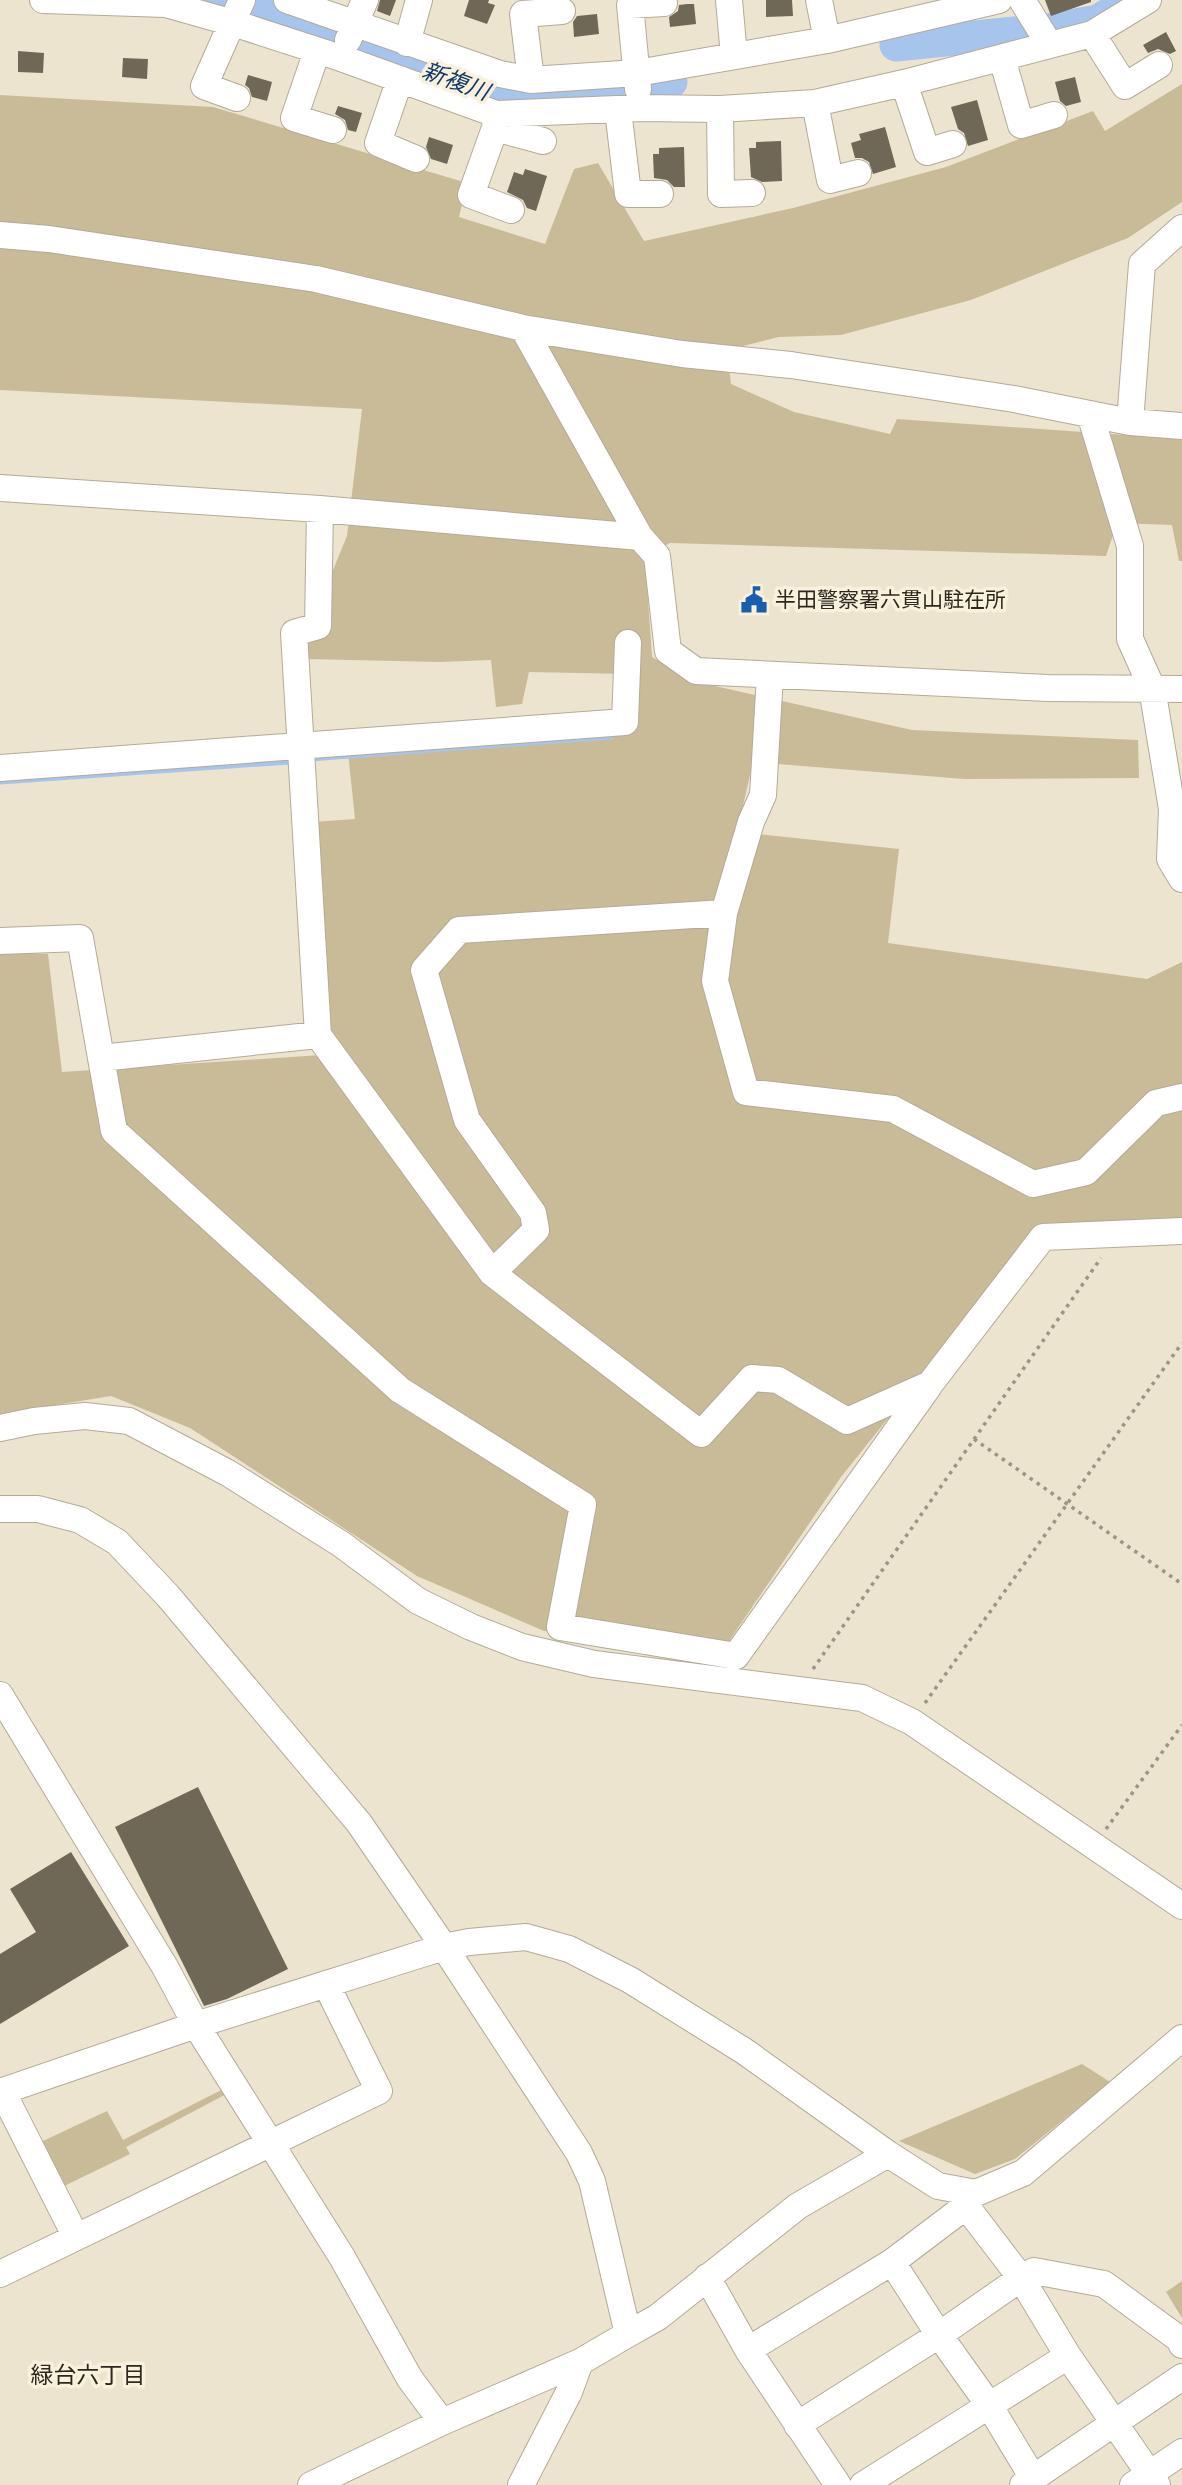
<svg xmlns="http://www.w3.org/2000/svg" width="1182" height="2485" viewBox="0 0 1182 2485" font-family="'PT Sans','Noto Sans JP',sans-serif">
<rect width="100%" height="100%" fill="#ece4cf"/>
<path fill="#cabb98" d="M1182,84V202L1128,238L971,300L841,335L779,337L727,350L731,384L794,412L890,434L897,419L1182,439V561H1179L1172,525L1117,523L1106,556L670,543L645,556L652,657L697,682L912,730L1138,740L1139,778L964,779L753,762L737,832L899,849L888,943L1147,979L1182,962V1222L1041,1228L841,1477L729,1641L544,1631L417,1576L190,1428L111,1396L0,1414V953L48,954L62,1072L321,1055L313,822L355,819L348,752L494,738L629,735V674L529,672L522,704L496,707L491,660L439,662L306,659L304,641L347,536L362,409L0,390V95L213,107L467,183L459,217L545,244L574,169L598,163L644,241L793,208L946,167L1093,111L1105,131Z
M1082,2064L1110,2082L1015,2159L975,2174L899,2141Z
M233,2084L236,2089L126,2147L130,2154L52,2192L30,2147L107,2111L123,2140Z
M1182,2281V2318L1166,2292Z"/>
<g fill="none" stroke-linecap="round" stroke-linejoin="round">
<path stroke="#a6c4ec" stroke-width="5" d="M309,759L611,737
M0,782L290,762"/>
<path stroke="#a6c4ec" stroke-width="33" d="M216,0L231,3
M250,7L331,37
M1053,29L1098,21L1114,11
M896,45L1034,31
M367,50L506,99L631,87
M648,85L671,82"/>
</g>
<path fill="#6f6856" d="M380,0H396L390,16L377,11Z
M469,0H489L488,3L495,5L487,24L464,16Z
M766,0H792L793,16L766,17Z
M1045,0H1091V2L1051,16Z
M687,4H694L696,24L670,27L669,17L678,11L679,5Z
M597,14L599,34L574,37L573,22L577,16Z
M1166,32L1176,51L1170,54L1158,49L1148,53L1143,45Z
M18,51L44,53L43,73L18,72Z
M123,58L148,59L147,79L122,77Z
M248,75L272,82L267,101L252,97L249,88L245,85Z
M1075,77L1081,102L1066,106L1060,101L1055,82Z
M977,100L988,140L968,146L964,133L958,129L951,107Z
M338,106L362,113L356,132L348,130L345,120L335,114Z
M885,127L896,167L873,174L869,162L862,158H855L851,143L861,140L859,134Z
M429,137L453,145L447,164L431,159L426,147Z
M781,141L782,181L762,182L751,177L749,148H756V142Z
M684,147L685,187H674L667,180L654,178L653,154H659V148Z
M525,169L547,176L536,211L527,208L523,200L507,192L514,172L523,175Z
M198,1787L288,1969L227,1999L204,2006L115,1827Z
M71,1852L129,1946L0,2024V1954L36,1932L10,1889Z"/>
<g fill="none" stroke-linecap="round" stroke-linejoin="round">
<g stroke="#b3ab98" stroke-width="28">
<path id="minor" d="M43,0L166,4L233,23L341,58L496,114L641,108L720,109L815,103L904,83L1092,34L1148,0
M287,0L500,74L531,80L637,73L827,40L999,0
M729,0L734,56
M819,0L827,40
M1022,0L1049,44
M1092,34L1125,86L1159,65
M348,40L365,0
M407,43L419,0
M317,51L294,118L333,130
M1002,58L1021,125L1054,115
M400,79L378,143L416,159
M531,80L523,14L562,11
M904,83L927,152L953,144
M638,89L630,5L664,3
M237,98L204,86L242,0
M815,103L830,180L858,173
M720,109L721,194L752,193
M618,110L628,194H660
M496,114L495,128L471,195L511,210
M495,128L543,141
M0,235L49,239L316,279L523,328L682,354L791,365L1014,399L1130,422L1182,426
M523,328L640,537
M1090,414L1130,546V639L1152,688L1172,809L1170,859L1182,879
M1130,422L1142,264L1182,228
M0,488L320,509L640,537L657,556L668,651L696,671L1048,688L1182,689
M320,509L318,626L294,633L318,1035L492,1273L701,1434L752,1378L778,1380L847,1421L930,1384L1043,1237L1182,1231
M770,675L763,795L751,822L724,913L715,981L746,1092L893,1109L1033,1184L1086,1172L1156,1103L1182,1097
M0,768L625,722L628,643
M0,941L80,938L101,1058L318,1035
M101,1058L114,1131L400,1390L583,1505L560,1627L736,1656L929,1386
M492,1273L536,1230L533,1213L467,1120L424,970L459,930L724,913
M0,1428L34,1421L85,1416L129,1421L228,1473L341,1544L418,1601L471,1627L522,1647L594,1664L862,1698L912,1722L1182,1906
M0,1509H38L80,1520L117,1542L168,1596L359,1823L444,1947L579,2153L592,2181L628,2334
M0,1695L165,1967L196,2025L342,2257L410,2379L442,2422
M2,2091L76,2237
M0,2092L196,2025L444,1947L469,1942L526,1937L569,1949L630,1980L744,2051L888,2154L938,2186L976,2193L1023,2173L1182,2038
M892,2262L939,2335L989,2405L1033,2478
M0,2274L379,2091L326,1984
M707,2277L748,2350L838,2485
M748,2350L892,2262L966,2206L1021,2278L1068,2356L1157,2485
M797,2425L939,2335L1021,2278L1034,2271L1104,2284L1179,2339L1182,2345
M311,2485L442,2422L580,2362L628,2334L658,2317L798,2206L888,2154
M521,2485L569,2392L580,2362
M863,2485L1068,2356
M1023,2485L1182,2377
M1133,2485L1182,2452"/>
</g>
<path stroke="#9b9586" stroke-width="3.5" stroke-dasharray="3.5 5" stroke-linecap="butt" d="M974,1439L1182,1584
M813,1669L1101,1258
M925,1703L1182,1343
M1106,1829L1182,1725"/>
<use href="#minor" stroke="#fff" stroke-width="26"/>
</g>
<defs>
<g id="civic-bare" transform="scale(2.1)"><path d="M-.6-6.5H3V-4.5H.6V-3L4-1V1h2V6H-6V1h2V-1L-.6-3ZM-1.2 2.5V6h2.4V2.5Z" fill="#195eae" stroke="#f9f1dc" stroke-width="2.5" paint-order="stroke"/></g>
</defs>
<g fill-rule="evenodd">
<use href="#civic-bare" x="754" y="600"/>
</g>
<g text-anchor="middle" stroke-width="7" stroke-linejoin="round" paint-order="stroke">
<g font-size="21" fill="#2b2820" stroke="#f9f1dc" text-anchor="start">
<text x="775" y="607">半田警察署六貫山駐在所</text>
</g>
<g font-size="23" font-style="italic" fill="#113969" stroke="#f9f1dc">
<text transform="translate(456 81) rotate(20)" y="8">新複川</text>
</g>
<g font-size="23" fill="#2b2820" stroke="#f9f1dc">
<text x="88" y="2383">緑台六丁目</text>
</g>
</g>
</svg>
